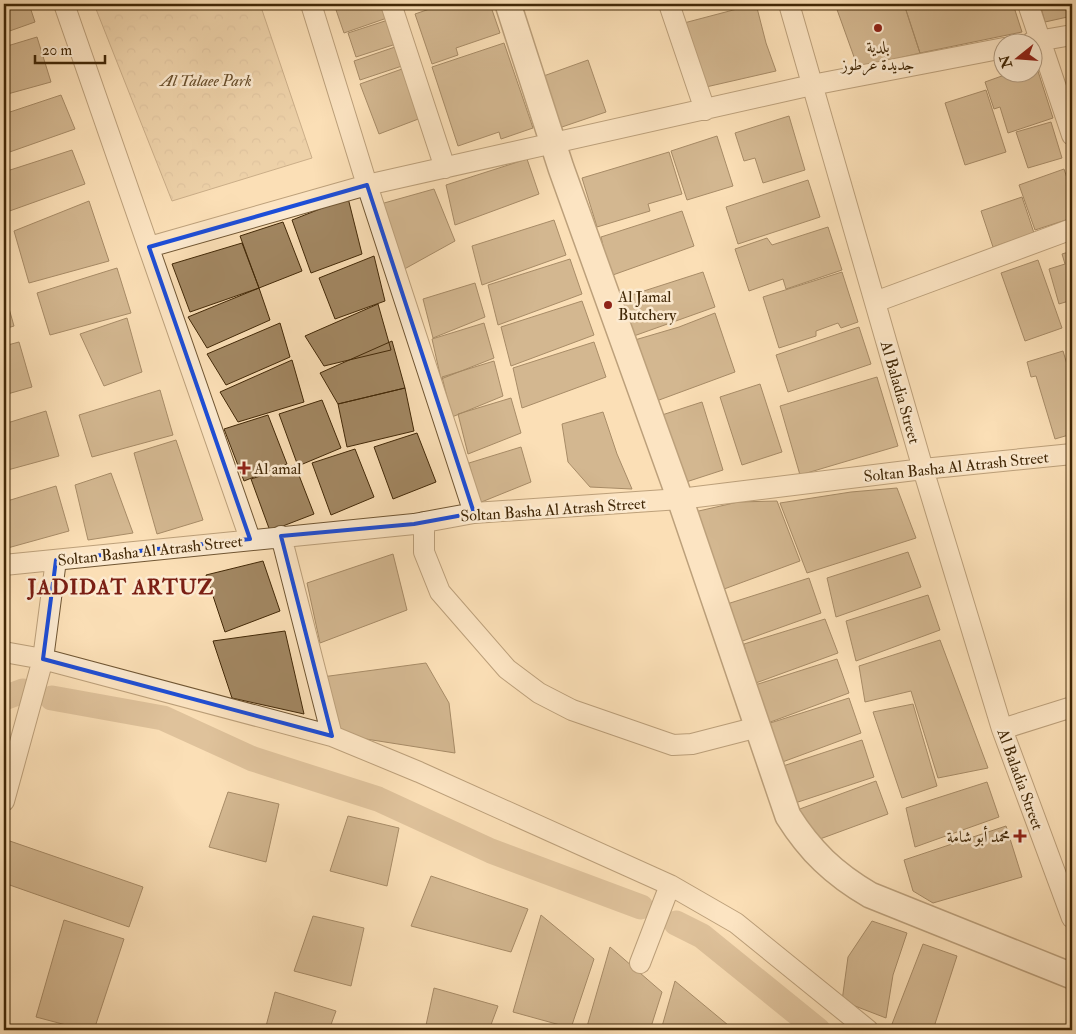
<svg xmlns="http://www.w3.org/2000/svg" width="1076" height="1034" viewBox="0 0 1076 1034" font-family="'IM FELL Double Pica',Amiri,serif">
<defs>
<pattern id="forest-crowns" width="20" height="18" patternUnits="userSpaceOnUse" patternTransform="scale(1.25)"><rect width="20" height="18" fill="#dcc098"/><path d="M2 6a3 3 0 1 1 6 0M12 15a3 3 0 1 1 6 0" fill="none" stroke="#bea582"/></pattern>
</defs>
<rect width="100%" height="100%" fill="#fbdfb6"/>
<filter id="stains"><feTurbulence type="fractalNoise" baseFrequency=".004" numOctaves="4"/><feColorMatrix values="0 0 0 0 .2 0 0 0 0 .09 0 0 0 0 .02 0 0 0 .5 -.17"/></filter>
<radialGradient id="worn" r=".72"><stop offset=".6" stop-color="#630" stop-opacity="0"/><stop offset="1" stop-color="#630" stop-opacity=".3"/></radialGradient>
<path fill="url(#forest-crowns)" stroke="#8f7450" d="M94,4H260L312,158L172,201Z"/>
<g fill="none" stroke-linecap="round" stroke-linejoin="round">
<path stroke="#bca17a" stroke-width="25" d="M4,698L23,691
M52,698L163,718L253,759L378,799L491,851L641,907
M676,923L702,936L818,1030"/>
</g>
<path fill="#a28762" stroke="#422807" d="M4,4H29L35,22L4,33Z
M334,4H382L387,18L344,33Z
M411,4H428L413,9Z
M444,4H490L500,33L456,48L458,55L432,64L415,14Z
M756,4L766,43L776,71L706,87L684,23Z
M835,4H904L920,53L858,68Z
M904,4H1013L1022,32L920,53Z
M1040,4H1072V16L1045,22Z
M388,20L396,44L356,57L348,33Z
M37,37L51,82L4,95V47Z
M504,43L533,128L501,139L499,132L458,146L432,67Z
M395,47L402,66L360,80L354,61Z
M588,60L606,112L556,129L538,78Z
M1036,65L1053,118L1008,133L1000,107L994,109L985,82L1013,72H1034V66Z
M402,69L421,118L379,134L360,84Z
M986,90L1006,152L965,165L945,103Z
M61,95L75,129L4,154V114Z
M789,116L805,170L763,183L755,158L744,161L735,133Z
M1051,122L1062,158L1028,168L1016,132Z
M717,136L733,186L687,200L671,151Z
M72,150L85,184L4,213V172Z
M669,152L682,194L648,204L650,211L597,227L582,178Z
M527,159L539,194L455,225L446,185Z
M1064,169L1072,193V218L1035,230L1019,185Z
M808,180L820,217L738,244L726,207Z
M434,189L455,241L399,272L377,205Z
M1022,197L1034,233L993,247L981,211Z
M348,198L362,254L311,273L292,220Z
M89,201L109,261L29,283L14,231Z
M682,211L694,246L610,276L601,237Z
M554,220L566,255L482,285L472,246Z
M283,222L302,271L259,288L240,236Z
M828,227L842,270L786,289L783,279L749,291L735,249L767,238L772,245Z
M242,243L259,288L190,312L172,264Z
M1072,251V300L1059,304L1049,269L1065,264L1062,254Z
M374,256L385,301L335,319L319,278Z
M570,259L582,294L498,325L488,285Z
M1038,260L1062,328L1025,341L1001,273Z
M117,268L131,313L50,335L37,293Z
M703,272L715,307L631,337L622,298Z
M842,272L858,322L841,328L838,323L816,331V336L779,348L763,297Z
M475,283L485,317L433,338L423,299Z
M259,288L270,320L207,348L188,317Z
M4,291L14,326L4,329Z
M582,301L594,335L511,366L501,327Z
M378,304L391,350L324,366L305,336Z
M715,313L735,372L651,403L628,342L679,327Z
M127,318L142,372L104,386L80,334Z
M280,323L290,357L226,385L207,354Z
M484,323L494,358L441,379L432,339Z
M859,327L871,364L788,392L776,355Z
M392,341L405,388L338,404L320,373Z
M19,342L32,387L4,395V346Z
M594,342L606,377L522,408L513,368Z
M1063,351L1072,381V434L1055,439L1036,376L1031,377L1027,362Z
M292,360L304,402L238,422L220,392Z
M494,361L503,396L452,417L442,377Z
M877,377L898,446L800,475L780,406Z
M760,384L782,452L742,465L720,397Z
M405,388L414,431L347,447L338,404Z
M160,390L173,435L92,457L79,415Z
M511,398L521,433L468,454L458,414Z
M322,400L341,448L298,466L279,414Z
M702,402L723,470L683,483L662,415Z
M46,411L59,456L4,471V424Z
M603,412L617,454L632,489L590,487L568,462L562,424Z
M268,415L287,464L244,481L224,429Z
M417,433L436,482L393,499L374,447Z
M176,440L203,520L157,534L134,453Z
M521,447L531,482L479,503L469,463Z
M355,449L374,497L331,515L312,463Z
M295,465L314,514L270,531L251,479Z
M111,473L133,533L88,540L75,485Z
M56,486L69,531L4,549V502Z
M897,488L916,538L807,573L780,503L851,492Z
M777,501L800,561L716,592L690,513L738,502Z
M908,552L921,587L836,617L827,578Z
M393,554L407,610L320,643L307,583Z
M263,561L280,611L225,632L206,575Z
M809,578L821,613L737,643L727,604Z
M928,595L940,630L856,661L846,621Z
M825,619L838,653L753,684L744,644Z
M285,631L304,714L232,698L213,641Z
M940,640L988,768L938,778L911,691L865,702L859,666Z
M837,659L849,693L765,724L755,685Z
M426,663L449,703L455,753L334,734L322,677Z
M849,698L861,733L777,764L767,724Z
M913,704L937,786L902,798L873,712Z
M862,740L874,777L792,804L780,767Z
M876,781L888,814L809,843L797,810Z
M987,782L999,817L915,847L906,808Z
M228,792L279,804L266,862L209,847Z
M348,816L399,828L387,886L330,871Z
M1006,826L1022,877L933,903L913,891L904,860Z
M4,839L143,887L129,927L4,883Z
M431,876L528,909L511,952L411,926Z
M541,915L594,959L571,1028L513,1012Z
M313,916L364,928L351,986L294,971Z
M64,920L124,939L94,1030H85L36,1017Z
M872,921L907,933L893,975L886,1018L842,1001L848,957Z
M923,944L957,956L933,1030H906L892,1024Z
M610,947L662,992L650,1030H586Z
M675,981L728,1025L726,1030H661Z
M434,988L498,1006L489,1030H425Z
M275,992L336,1011L329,1030H265Z"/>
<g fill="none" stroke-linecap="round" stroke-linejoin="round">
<g stroke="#705633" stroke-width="22">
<path id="minor" d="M64,4L250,539
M311,4L367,185L474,513
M391,4L445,168
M669,4L705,110
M789,4L923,469L1002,729L1072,918
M1028,4L1072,135
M1032,42L1072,35
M149,247L367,185L812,85L1004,48
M875,302L1072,229
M424,522V552L440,592L507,669L539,693L572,710L673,745L692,744L758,727
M281,536L332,736
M4,565L414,524L474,513L680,499L923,469L1072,454
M4,652L43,659L332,736L419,772L670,885L736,923L868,1030
M1002,729L1072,707
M4,801L43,659L56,560
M640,963L670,885"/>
</g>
<g stroke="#705633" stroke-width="28">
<path id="tertiary" d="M508,4L561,168L680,499L788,816C810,851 834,874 870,895L1072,976"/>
</g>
<use href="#minor" stroke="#fcead0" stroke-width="20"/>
<use href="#tertiary" stroke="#fcead0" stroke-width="25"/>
</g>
<path d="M0 0H1076V1034H0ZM367,185L474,513L414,524L281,536L332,736L43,659L56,560L250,539L149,247Z" fill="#fbdfb6" fill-opacity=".55" fill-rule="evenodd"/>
<path fill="none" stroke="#1d4ed8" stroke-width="4" stroke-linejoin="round" d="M367,185L474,513L414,524L281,536L332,736L43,659L56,560L250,539L149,247Z"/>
<g fill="#8f2418" stroke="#fcead0" stroke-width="2">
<circle cx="878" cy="28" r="5"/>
<circle cx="608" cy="305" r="5"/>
<path d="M241.5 460.5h5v5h5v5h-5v5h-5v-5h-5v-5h5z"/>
<path d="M1017.5 828.5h5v5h5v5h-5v5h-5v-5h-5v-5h5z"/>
</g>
<g text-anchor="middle" stroke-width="5" stroke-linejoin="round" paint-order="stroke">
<g font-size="16" fill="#422807" stroke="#fcead0" text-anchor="start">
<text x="878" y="52" text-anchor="middle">بلدية<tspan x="878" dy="18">جديدة عرطوز</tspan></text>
<text x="618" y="302">Al Jamal<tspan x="618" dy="18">Butchery</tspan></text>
<text x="254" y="474">Al amal</text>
<text x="1010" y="842" text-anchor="end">محمد أبو شامة</text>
</g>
<g font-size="16" font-style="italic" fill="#684e2b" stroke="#fcead0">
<text x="206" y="86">Al Talaee Park</text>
</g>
<g font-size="16" fill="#422807" stroke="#fcead0">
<text transform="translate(901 392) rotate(74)" y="6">Al Baladia Street</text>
<text transform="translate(956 466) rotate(-6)" y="6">Soltan Basha Al Atrash Street</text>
<text transform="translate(553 509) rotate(-4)" y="6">Soltan Basha Al Atrash Street</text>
<text transform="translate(150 550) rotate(-6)" y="6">Soltan Basha Al Atrash Street</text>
<text transform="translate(1021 779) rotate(70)" y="6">Al Baladia Street</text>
</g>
<g font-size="21" font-weight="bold" letter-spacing="1" fill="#7a1f14" stroke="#fcead0">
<text x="121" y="594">JADIDAT ARTUZ</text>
</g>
</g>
<rect width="1076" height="1034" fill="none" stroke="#fbdfb6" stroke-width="20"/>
<rect x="5" y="5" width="1066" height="1024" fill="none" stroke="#422807" stroke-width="2.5"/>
<rect x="10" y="10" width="1056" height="1014" fill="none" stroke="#422807"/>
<g transform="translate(1018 58) rotate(253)"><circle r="24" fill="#fcead0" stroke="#b29c80"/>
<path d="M0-4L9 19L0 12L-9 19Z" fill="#8f2418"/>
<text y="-8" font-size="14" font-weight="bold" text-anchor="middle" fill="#422807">N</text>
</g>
<path d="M35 55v8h70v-8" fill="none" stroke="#422807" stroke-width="2.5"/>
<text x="42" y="55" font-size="15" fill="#422807" stroke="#fcead0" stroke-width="4" paint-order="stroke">20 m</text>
<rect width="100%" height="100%" filter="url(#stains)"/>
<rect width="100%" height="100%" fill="url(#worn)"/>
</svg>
